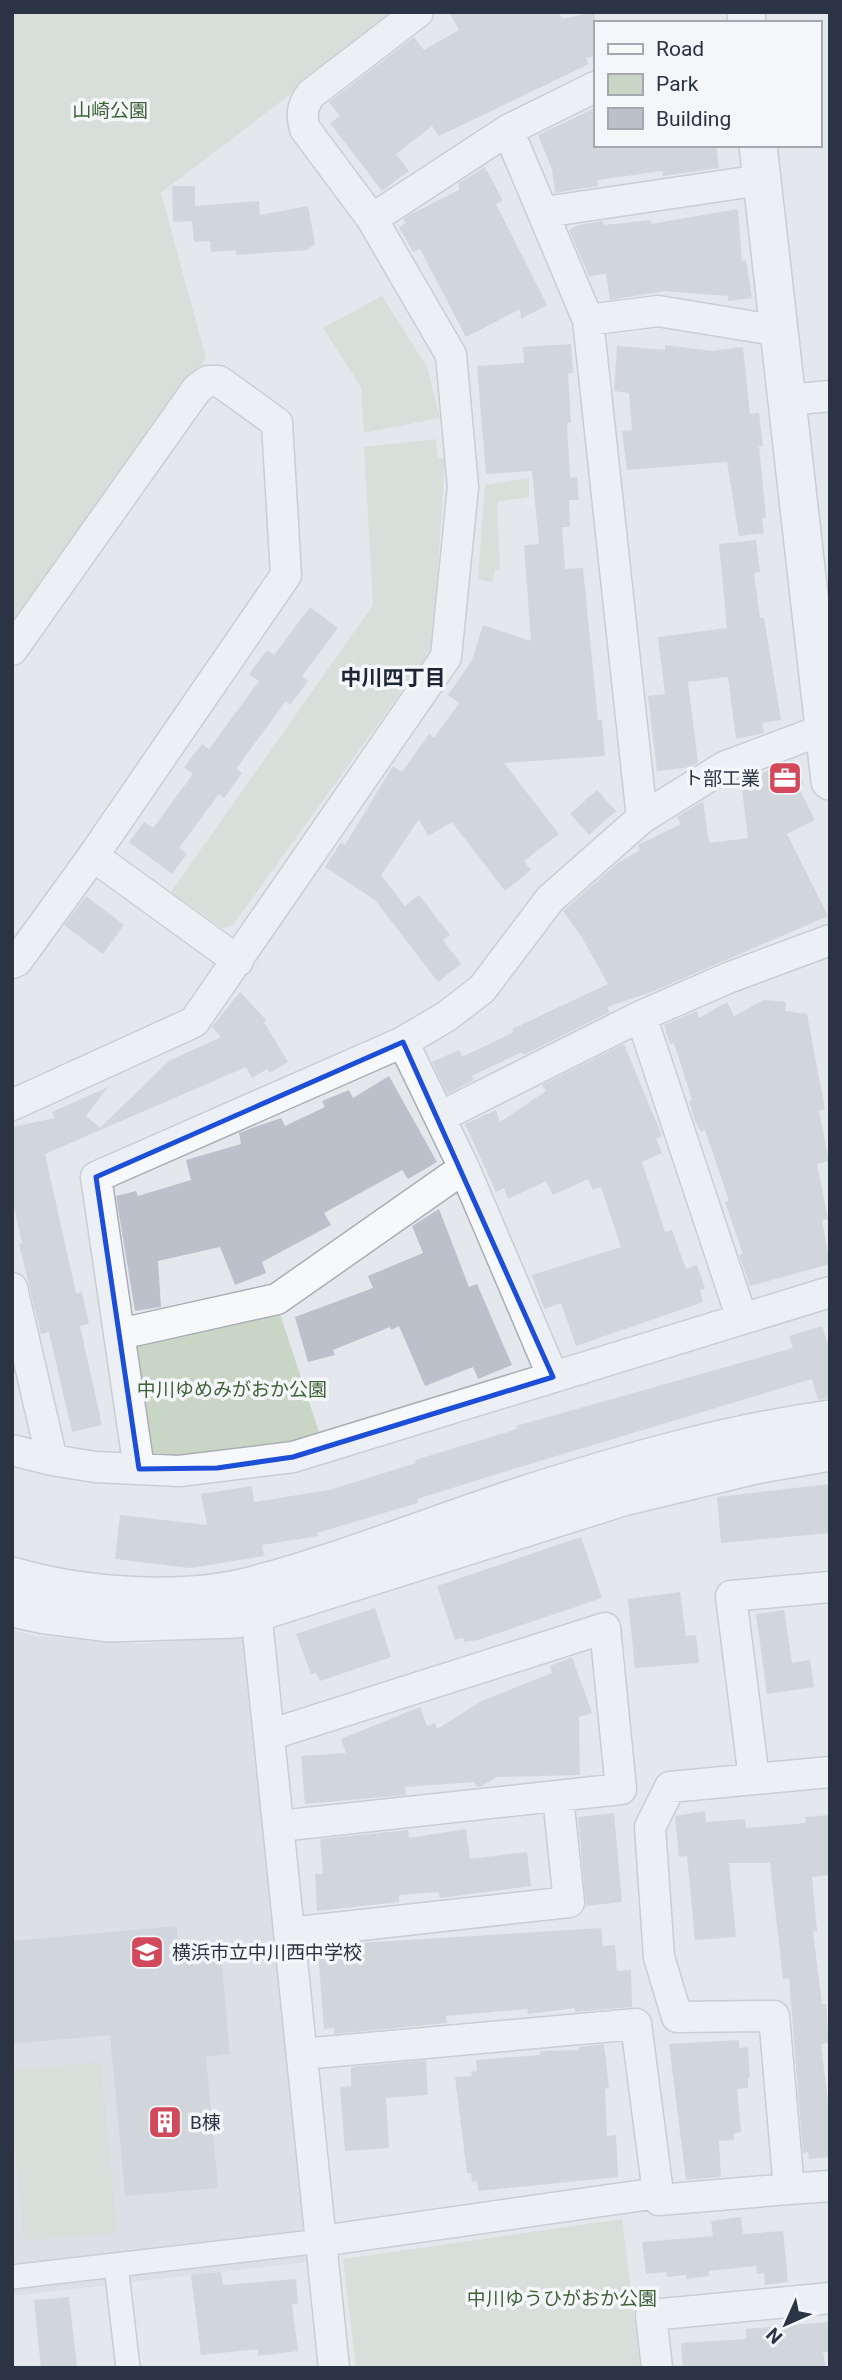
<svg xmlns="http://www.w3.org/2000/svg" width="842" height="2380" viewBox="0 0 842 2380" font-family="Roboto,'Noto Sans JP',sans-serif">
<rect width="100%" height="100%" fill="#e4e7ec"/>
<path fill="#d2d6de" d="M12,1630L36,1636L140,1644L248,1635L315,2261L12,2296Z"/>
<path fill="#c9d6c5" d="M12,12H398L161,193L206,358L12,627Z
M382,296L427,367L440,418L364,433L361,387L323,328Z
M436,439L438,458L445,459L433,648L233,925L222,928L171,892L373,605L364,447Z
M529,478V497L497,502L500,570H495L492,583L478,579L485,485Z
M279,1311L320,1435C265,1455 208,1458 150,1456L135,1344Z
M101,2062L117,2233L24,2241L12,2119V2070Z
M622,2219L641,2368H356L343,2259Z"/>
<path fill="#bbc0ca" d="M449,12H559L562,19L595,12V56L586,58L589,64L439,136L432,126L396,154L409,171L382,191L330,123L340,116L329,102L414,37L424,50L459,30Z
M595,108V145H716L719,168L663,176L662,171L597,180L598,186L555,193L552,169L538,135Z
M485,167L503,201L496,204L547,305L521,319L520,309L466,337L420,249L413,252L399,227L406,223L403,219L411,214L459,190V183Z
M172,186H195V206L259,201L260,215L308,206L315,244L307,250L236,255V250L211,252L210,241L194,242L192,221L173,222Z
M738,209L742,261L746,260L752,298L728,301V296L665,291L610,300L606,274L589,276L569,230L579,225L603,221L604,225L651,220V224Z
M571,344L573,373H568L571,423H567L570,478L577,477L579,500H569L570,527H562L565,569L583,568L598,720H602L605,756L504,763L559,834L524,861L531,870L505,891L452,822L428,836L419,819L381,875L405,906L419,895L450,935L443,940L461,964L438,982L375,900L325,867L341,842L345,845L393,766L402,772L429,734L434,738L459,703L448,695L472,660L483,625L531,641L524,545L539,544L532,471L486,474L477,366L524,363L523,347Z
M665,345L712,351L743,347L750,414L759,413L763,446H759L766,518H762L764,533L739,536L727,462L627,470L622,431L632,430L629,393L614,391L617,346L665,350Z
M756,540L760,572L754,573L760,618H764L781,720L762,723L764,733L736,739L728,677L688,682L698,762L691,767L657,771L648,696L665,694L658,637L727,628L719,544Z
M310,607L338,628L302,676L308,681L290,705L286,701L236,769L242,773L224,798L219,794L179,848L187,854L172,874L129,842L144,822L153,828L193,774L184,767L202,744L209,749L259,681L249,674L267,650L274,655Z
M792,760L804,784L798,787L815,820L787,834L828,916L654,991L607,1007L610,1012L524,1055L522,1052L472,1076L474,1080L447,1094L432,1062L459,1050L462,1057L514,1032L512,1029L608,984L581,936L563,911L618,863L640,850L638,845L681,824L677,817L703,801L709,843L748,838L741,782Z
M597,790L616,811L589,835L570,814Z
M86,896L124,925L103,954L64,925Z
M240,992L266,1020L264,1022L288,1062L270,1073L267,1069L252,1078L246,1067L45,1154L76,1293L82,1292L89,1324L80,1326L102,1425L72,1432L49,1332L41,1334L19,1244L22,1243L12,1198V1127L55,1118L52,1112L108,1087L86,1116L100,1128L169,1061L221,1037L212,1027Z
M764,1000L786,1002L785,1011L807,1014L825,1109L819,1111L829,1161L817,1164L828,1219L822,1220L830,1264L750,1286L739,1255L743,1254L725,1202L729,1201L705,1130L701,1132L695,1121L689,1101L692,1100L674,1043L670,1044L664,1025L697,1011L699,1018L727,1002L734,1016Z
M624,1044L662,1136L656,1139L662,1153L642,1162L665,1232L672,1230L686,1269L697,1265L705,1288L700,1290L703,1302L576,1346L561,1303L544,1309L532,1275L621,1247L601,1187L593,1190L588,1179L553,1195L546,1181L508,1199L504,1188L496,1192L465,1124L496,1110L500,1122L546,1091L542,1085Z
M389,1076L437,1162L408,1179L402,1170L324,1213L331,1225L262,1262L266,1273L235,1285L220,1247L158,1261L161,1307L135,1311L116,1196L136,1191L138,1196L191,1180L186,1160L241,1144L239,1133L252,1128L281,1118L285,1126L325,1107L322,1101L349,1090L353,1098Z
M439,1209L469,1287L477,1284L512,1365L478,1379L473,1367L425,1386L399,1326L391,1330L390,1327L333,1350L335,1355L308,1362L295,1317L373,1288L368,1276L423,1253L412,1226Z
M822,1326L830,1350V1398L818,1400L812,1379L510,1470L417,1499L418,1503L317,1533L318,1536L262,1545L264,1556L190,1568L115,1559L120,1515L207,1525L201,1494L252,1486L254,1502L329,1490L416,1463L415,1460L517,1429L516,1426L793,1348L789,1336Z
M830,1484V1533L721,1543L717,1497Z
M581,1537L602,1598L478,1640L464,1642L463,1638L455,1640L437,1586Z
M680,1592L686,1636L696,1635L699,1663L635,1668L628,1599Z
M375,1608L391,1657L320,1681L316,1673L311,1674L296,1634Z
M784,1610L792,1663L810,1660L814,1687L767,1694L756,1614Z
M572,1657L592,1713L579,1717L580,1775L497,1777L480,1787H477L474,1782L405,1787L406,1795L305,1804L301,1756L346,1753L341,1739L420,1707L427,1726L435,1723L437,1729L482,1701L552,1673L550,1666Z
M705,1811L706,1822L745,1819L746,1828L806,1823L805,1817L830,1815V1875L812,1877L817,1931L813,1932L822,2004H826L829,2043L821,2044L830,2117V2157L809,2159L808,2152L803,2153L789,1978L783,1979L770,1863H729L736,1937L695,1940L687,1856L679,1857L675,1816Z
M614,1813L622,1902L586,1906L578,1817Z
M466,1829L470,1859L527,1852L531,1886L440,1898L439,1892L399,1895V1902L317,1911L315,1874H323L320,1839L408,1830L409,1838Z
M177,1926L178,1954L221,1953L230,2054L206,2057L218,2188L125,2196L110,2035L12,2044V1941Z
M601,1928L603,1946L615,1945L617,1971L631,1970L632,2007L575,2012V2008L528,2014L527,2009L446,2016L447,2023L334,2034V2028L324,2029L318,1951L360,1948L359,1943Z
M739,2040V2048L748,2047L750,2078H748V2088L737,2089L741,2132L734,2133V2140L719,2141L721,2177L686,2180L669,2044Z
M604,2044L609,2088L605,2089L607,2136L616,2135L618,2177L478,2191L477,2181L472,2182L471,2173H467L455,2077L472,2076L471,2072L477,2071L476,2060L540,2055V2051L579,2050V2047Z
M426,2060L428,2095L386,2098L389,2148L345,2151L340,2087L351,2086V2067Z
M741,2217L743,2234L783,2231L788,2282L765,2285L764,2273L757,2274L756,2266L709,2271V2276L686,2279V2275L667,2277L666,2272L646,2274L642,2242L713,2236L711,2221Z
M221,2272L223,2285L296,2279L298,2304H292L298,2351L258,2356V2349L201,2355L191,2275Z
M69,2297L77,2366L41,2368L34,2300Z
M828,2322L830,2352H823L826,2368H683L681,2343L746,2339V2329Z"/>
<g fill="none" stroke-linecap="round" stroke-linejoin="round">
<g stroke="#a9aeb7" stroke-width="26">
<path id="pedestrian" d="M116,2265L128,2368
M12,2277L321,2241"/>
</g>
<g stroke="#a9aeb7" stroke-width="33">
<path id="minor" d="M508,130L588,320L642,818
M545,212L761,180
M372,219L508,130L595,87
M588,320L658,311L780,331
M788,400L830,396
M12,650L197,389L208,381H219L277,423L286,575L93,856L17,961L12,963
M93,856L238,961
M641,1016L742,1319
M403,1042L464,1168L553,1377
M12,1105L194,1022L446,657L463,487L451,355L372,219L305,129C301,114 302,106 311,94L418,12
M440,1117L641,1016L728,978L830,940
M12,1288L52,1460L95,1467L179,1471L293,1457L830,1292
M120,1334L277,1299L464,1168
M12,1450L52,1460
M139,1469L96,1177L403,1042L447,1016L482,989L550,899L642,818L724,767L822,730
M254,1592L334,2368
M269,1735L605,1628L621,1789L279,1826
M830,1772L670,1787L650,1827L659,1957L677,2017L774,2016L789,2189L830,2186
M754,1779L731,1596L830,1587
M289,1933L569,1902L558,1797
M302,2054L636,2024L658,2193L321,2241
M658,2193L659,2200L789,2189
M657,2368L651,2315L830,2298"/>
</g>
<g stroke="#a9aeb7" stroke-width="40">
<path id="tertiary" d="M746,12L747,23
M758,145L830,781
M12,1576C82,1597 183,1604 254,1585C344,1561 433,1525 521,1496C623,1463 724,1434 830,1419
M12,1608L45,1615L109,1623L236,1619L623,1497L755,1465L830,1452"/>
</g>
<use href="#pedestrian" stroke="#f7f8fa" stroke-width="23"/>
<use href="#minor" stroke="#f7f8fa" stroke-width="30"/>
<use href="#tertiary" stroke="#f7f8fa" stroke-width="37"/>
</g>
<path d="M0 0H842V2380H0ZM403,1042L553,1377L293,1457L217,1468L139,1469L96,1177Z" fill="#e4e7ec" fill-opacity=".55" fill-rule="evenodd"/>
<path fill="none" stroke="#1d4ed8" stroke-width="5" stroke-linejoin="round" d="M403,1042L553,1377L293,1457L217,1468L139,1469L96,1177Z"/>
<defs>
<g id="office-square" transform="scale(1.75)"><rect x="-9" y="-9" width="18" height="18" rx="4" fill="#d1495b" stroke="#f4f6f9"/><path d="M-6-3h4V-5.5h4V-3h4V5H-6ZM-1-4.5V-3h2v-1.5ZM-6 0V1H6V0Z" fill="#fff"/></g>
<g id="school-square" transform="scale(1.75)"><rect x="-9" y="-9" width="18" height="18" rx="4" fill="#d1495b" stroke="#f4f6f9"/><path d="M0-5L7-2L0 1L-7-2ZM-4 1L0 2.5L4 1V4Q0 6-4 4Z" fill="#fff"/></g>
<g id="building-square" transform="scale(1.75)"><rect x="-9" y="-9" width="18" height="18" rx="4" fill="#d1495b" stroke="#f4f6f9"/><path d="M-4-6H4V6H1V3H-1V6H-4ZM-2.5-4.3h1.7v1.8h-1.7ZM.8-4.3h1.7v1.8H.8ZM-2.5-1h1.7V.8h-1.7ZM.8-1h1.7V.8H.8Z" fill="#fff"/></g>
</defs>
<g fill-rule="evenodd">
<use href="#office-square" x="785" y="778"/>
<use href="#school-square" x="147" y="1952"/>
<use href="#building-square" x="165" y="2122"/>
</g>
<g text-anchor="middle" stroke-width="7" stroke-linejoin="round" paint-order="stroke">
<g font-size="19" fill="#3f6138" stroke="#f4f6f9">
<text x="110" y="117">山崎公園</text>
<text x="232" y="1396">中川ゆめみがおか公園</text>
<text x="562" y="2305">中川ゆうひがおか公園</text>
</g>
<g font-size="19" fill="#2b3445" stroke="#f4f6f9" text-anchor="start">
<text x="760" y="785" text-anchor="end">ト部工業</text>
<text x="172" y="1959">横浜市立中川西中学校</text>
<text x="190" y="2129">B棟</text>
</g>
<g font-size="21" font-weight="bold" fill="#1d2536" stroke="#f4f6f9">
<text x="393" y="685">中川四丁目</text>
</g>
</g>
<rect width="842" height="2380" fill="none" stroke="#2b3445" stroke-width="28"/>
<rect x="594" y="21" width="228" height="126" fill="#f4f6f9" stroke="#a4a8b1" stroke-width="2"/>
<rect x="608" y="44" width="35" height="10" fill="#f7f8fa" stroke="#a4a8b1" stroke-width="2"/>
<text x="656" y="56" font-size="21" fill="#2b3445">Road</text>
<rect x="608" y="74" width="35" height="21" fill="#c9d6c5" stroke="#a4a8b1" stroke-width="2"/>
<text x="656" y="91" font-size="21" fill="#2b3445">Park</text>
<rect x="608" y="108" width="35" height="21" fill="#bbc0ca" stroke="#a4a8b1" stroke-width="2"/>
<text x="656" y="126" font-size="21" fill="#2b3445">Building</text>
<g transform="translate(786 2324) rotate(225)" stroke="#f4f6f9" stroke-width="5" paint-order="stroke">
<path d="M0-5L12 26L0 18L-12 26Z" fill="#2b3445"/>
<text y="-10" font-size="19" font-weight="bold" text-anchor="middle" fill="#2b3445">N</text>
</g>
</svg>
